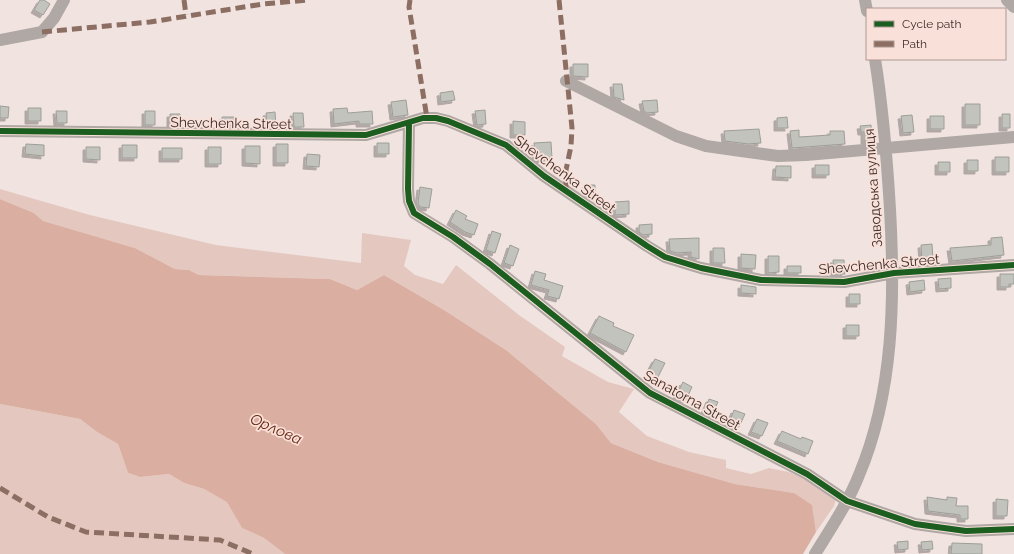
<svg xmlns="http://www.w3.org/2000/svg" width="1014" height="554" viewBox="0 0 1014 554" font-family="Raleway,sans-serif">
<defs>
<filter id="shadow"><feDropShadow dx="-3" dy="3" stdDeviation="0" flood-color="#0004"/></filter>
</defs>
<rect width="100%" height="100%" fill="#f1e4e0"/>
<path fill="#e4c8c0" d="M0,189L90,215L216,245L361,263L362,233L411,240L404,266L415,275L443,284L456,265L519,315L565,347L562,356L608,382L634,389L619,412L647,436L689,452L726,460V468L751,474L769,468L789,472L828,489L836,498L834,506L816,532L814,521L794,493L735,484L658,462L611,443L596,424L506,350L444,310L384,275L357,290L330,279L199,275L189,270L175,269L135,248L42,221L34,213L0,199Z
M0,404L80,419L97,432L118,444L128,473L140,477L169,474L184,483L204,489L228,502L242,528L264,538L285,554H0Z"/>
<path fill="#daafa1" d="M0,199L34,213L43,221L135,248L175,269L189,270L199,275L330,279L357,290L384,275L444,310L506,350L596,424L611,443L658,462L735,484L794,493L812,505L816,532L803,554H285L264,538L242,528L227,502L204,489L184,483L169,474L140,477L128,473L118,444L97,432L80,419L0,404Z"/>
<path fill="#c2c3bd" stroke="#9d9e98" filter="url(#shadow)" d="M40,0H44L50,4L43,15L34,10Z
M573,64H588V77L573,76Z
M613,84H622L624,100L614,97Z
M453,91L455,100L441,102L440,93Z
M406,100L408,115L393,117L391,102Z
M657,100L658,112L647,113L644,111L642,101Z
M965,104H980V125H965Z
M0,106L9,107L8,118H0Z
M28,108H41V121H28Z
M347,108L348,113L372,111L373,124H359V121L334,124L333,109Z
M485,110L486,124L477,125L475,111Z
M56,111H67V123H57Z
M145,111H155V125H145Z
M275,112L276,126H267L266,113Z
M293,113H303L304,127H294Z
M170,114H180V125H170Z
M1002,114H1010V128H1002Z
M912,115L914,132L903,133L901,116Z
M930,116H944V129H930Z
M222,117H234L235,125L222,126Z
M787,117L788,128H777V118Z
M513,121L525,122V135H513Z
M871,125L872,141H864V132H861L860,126Z
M759,129L761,143L748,144L725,141L724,131Z
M799,130V137L830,135V131H844L845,144L792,148L790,131Z
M551,142L552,158L536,160L534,143Z
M377,143H389V154H377Z
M26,144L44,145V156L25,154Z
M276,144H288V163H276Z
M122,145H137V158H122Z
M245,146H260V164L245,163Z
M86,147H100V160L86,159Z
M208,147H221V164H208Z
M162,148H182V159H162Z
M307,154L320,155L319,167L306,166Z
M995,157H1009V172H995Z
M967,160H978V171H967Z
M938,162H950V172H938Z
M815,165H829V175H815Z
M776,166H791V178L775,177Z
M585,185H595V197H589L585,195Z
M420,187L432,189L429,208L420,207L418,203Z
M629,201V214L615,215V202Z
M456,210L467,216L465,219L478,224L474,235L465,232L450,222Z
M652,224V234L643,235L639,232V225Z
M492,231L501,234L495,253L486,250Z
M1002,237L1004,255L952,261L950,248L991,245V238Z
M699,238V259L691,257V252L677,253L670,251L669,239Z
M932,244L933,260L922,261L921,245Z
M510,245L519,249L513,266L504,263Z
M713,248H724L725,263H713Z
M741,254L756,255L755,269L741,268Z
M768,256H779V272L768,273Z
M833,260H844L845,274H834Z
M787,266H801V273H787Z
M535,271L546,274L544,280L563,286L559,299L547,296L549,290L531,285Z
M1000,274H1014V284H1009V287H1000Z
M951,278V288L939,289L938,279Z
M924,280L925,290L910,292L909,282Z
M741,285L756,287V294L741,293Z
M849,294H860V304H849Z
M599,316L614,323L613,326L634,335L626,352L590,333Z
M846,325H859V336H846Z
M655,359L665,363L656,381L646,376Z
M683,382L692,387L686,400L676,396Z
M709,399L718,402L712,415L704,411Z
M734,410L745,414L739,427L729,423Z
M757,419L768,423L762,436L751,432Z
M782,431L801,439L802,437L813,441L808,454L777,441Z
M927,497L947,500V497L957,498L956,506H968V519H960V515L928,511Z
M996,499L1008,500L1007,516H996Z
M908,541V549L898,550L897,542Z
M932,541L933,549L922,550L921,542Z
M952,543L982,544V554H951Z"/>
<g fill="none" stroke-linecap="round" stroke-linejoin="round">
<path stroke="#b0a8a4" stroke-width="12" d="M865,0L867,11
M1007,0L1014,7
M0,40L42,32L54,18L64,0
M566,81L676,136L706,146L741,151L778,156L806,155L1014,137
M409,123L408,189L409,201L414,213L453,237L490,264L650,393L807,474L847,501L915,524L966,531L1014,529
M0,131L366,135L423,118H436L448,121L506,145L544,176L647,246L665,257L701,268L761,280L844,282L894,273L1014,265
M815,554C831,528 848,503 859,475C894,392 895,297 890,209C887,159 883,109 875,59"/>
<path stroke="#8d6e63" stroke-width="5" stroke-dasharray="10 5" stroke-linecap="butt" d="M184,0L186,15
M410,0L409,7L427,118
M559,0L572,128L571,146L566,170V190
M42,32L150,22L263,4L308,0
M0,488L48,517L86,532L220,540L253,554"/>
<g stroke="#f9e0d8" stroke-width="8">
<path id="cycleway" d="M409,123L408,189L409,201L414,213L453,237L490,264L650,393L807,474L847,501L915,524L966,531L1014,529
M0,131L366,135L423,118H436L448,121L506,145L544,176L647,246L665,257L701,268L761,280L844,282L894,273L1014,265"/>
</g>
<use href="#cycleway" stroke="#1b5e20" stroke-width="6"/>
</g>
<g text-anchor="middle" stroke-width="3.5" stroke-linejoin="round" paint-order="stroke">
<g font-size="14" fill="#3d2d28" stroke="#f9e0d8">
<text transform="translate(231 123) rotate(1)" y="5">Shevchenka Street</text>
<text transform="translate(565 174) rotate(36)" y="5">Shevchenka Street</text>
<text transform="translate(873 188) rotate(-94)" y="5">Заводська вулиця</text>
<text transform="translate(879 264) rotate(-5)" y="5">Shevchenka Street</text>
<text transform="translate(692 400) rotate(29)" y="5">Sanatorna Street</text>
</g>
<g font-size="15" font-style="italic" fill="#65220a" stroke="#f9e0d8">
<text transform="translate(276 429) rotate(24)" y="5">Орлова</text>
</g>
</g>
<rect x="866" y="8" width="140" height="52" fill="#f9e0d8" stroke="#ae9892"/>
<rect x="874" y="21" width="20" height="6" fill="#1b5e20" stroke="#ae9892"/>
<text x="902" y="28" font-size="12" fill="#3d2d28">Cycle path</text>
<rect x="874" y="41" width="20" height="6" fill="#8d6e63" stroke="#ae9892"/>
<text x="902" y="48" font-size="12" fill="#3d2d28">Path</text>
</svg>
